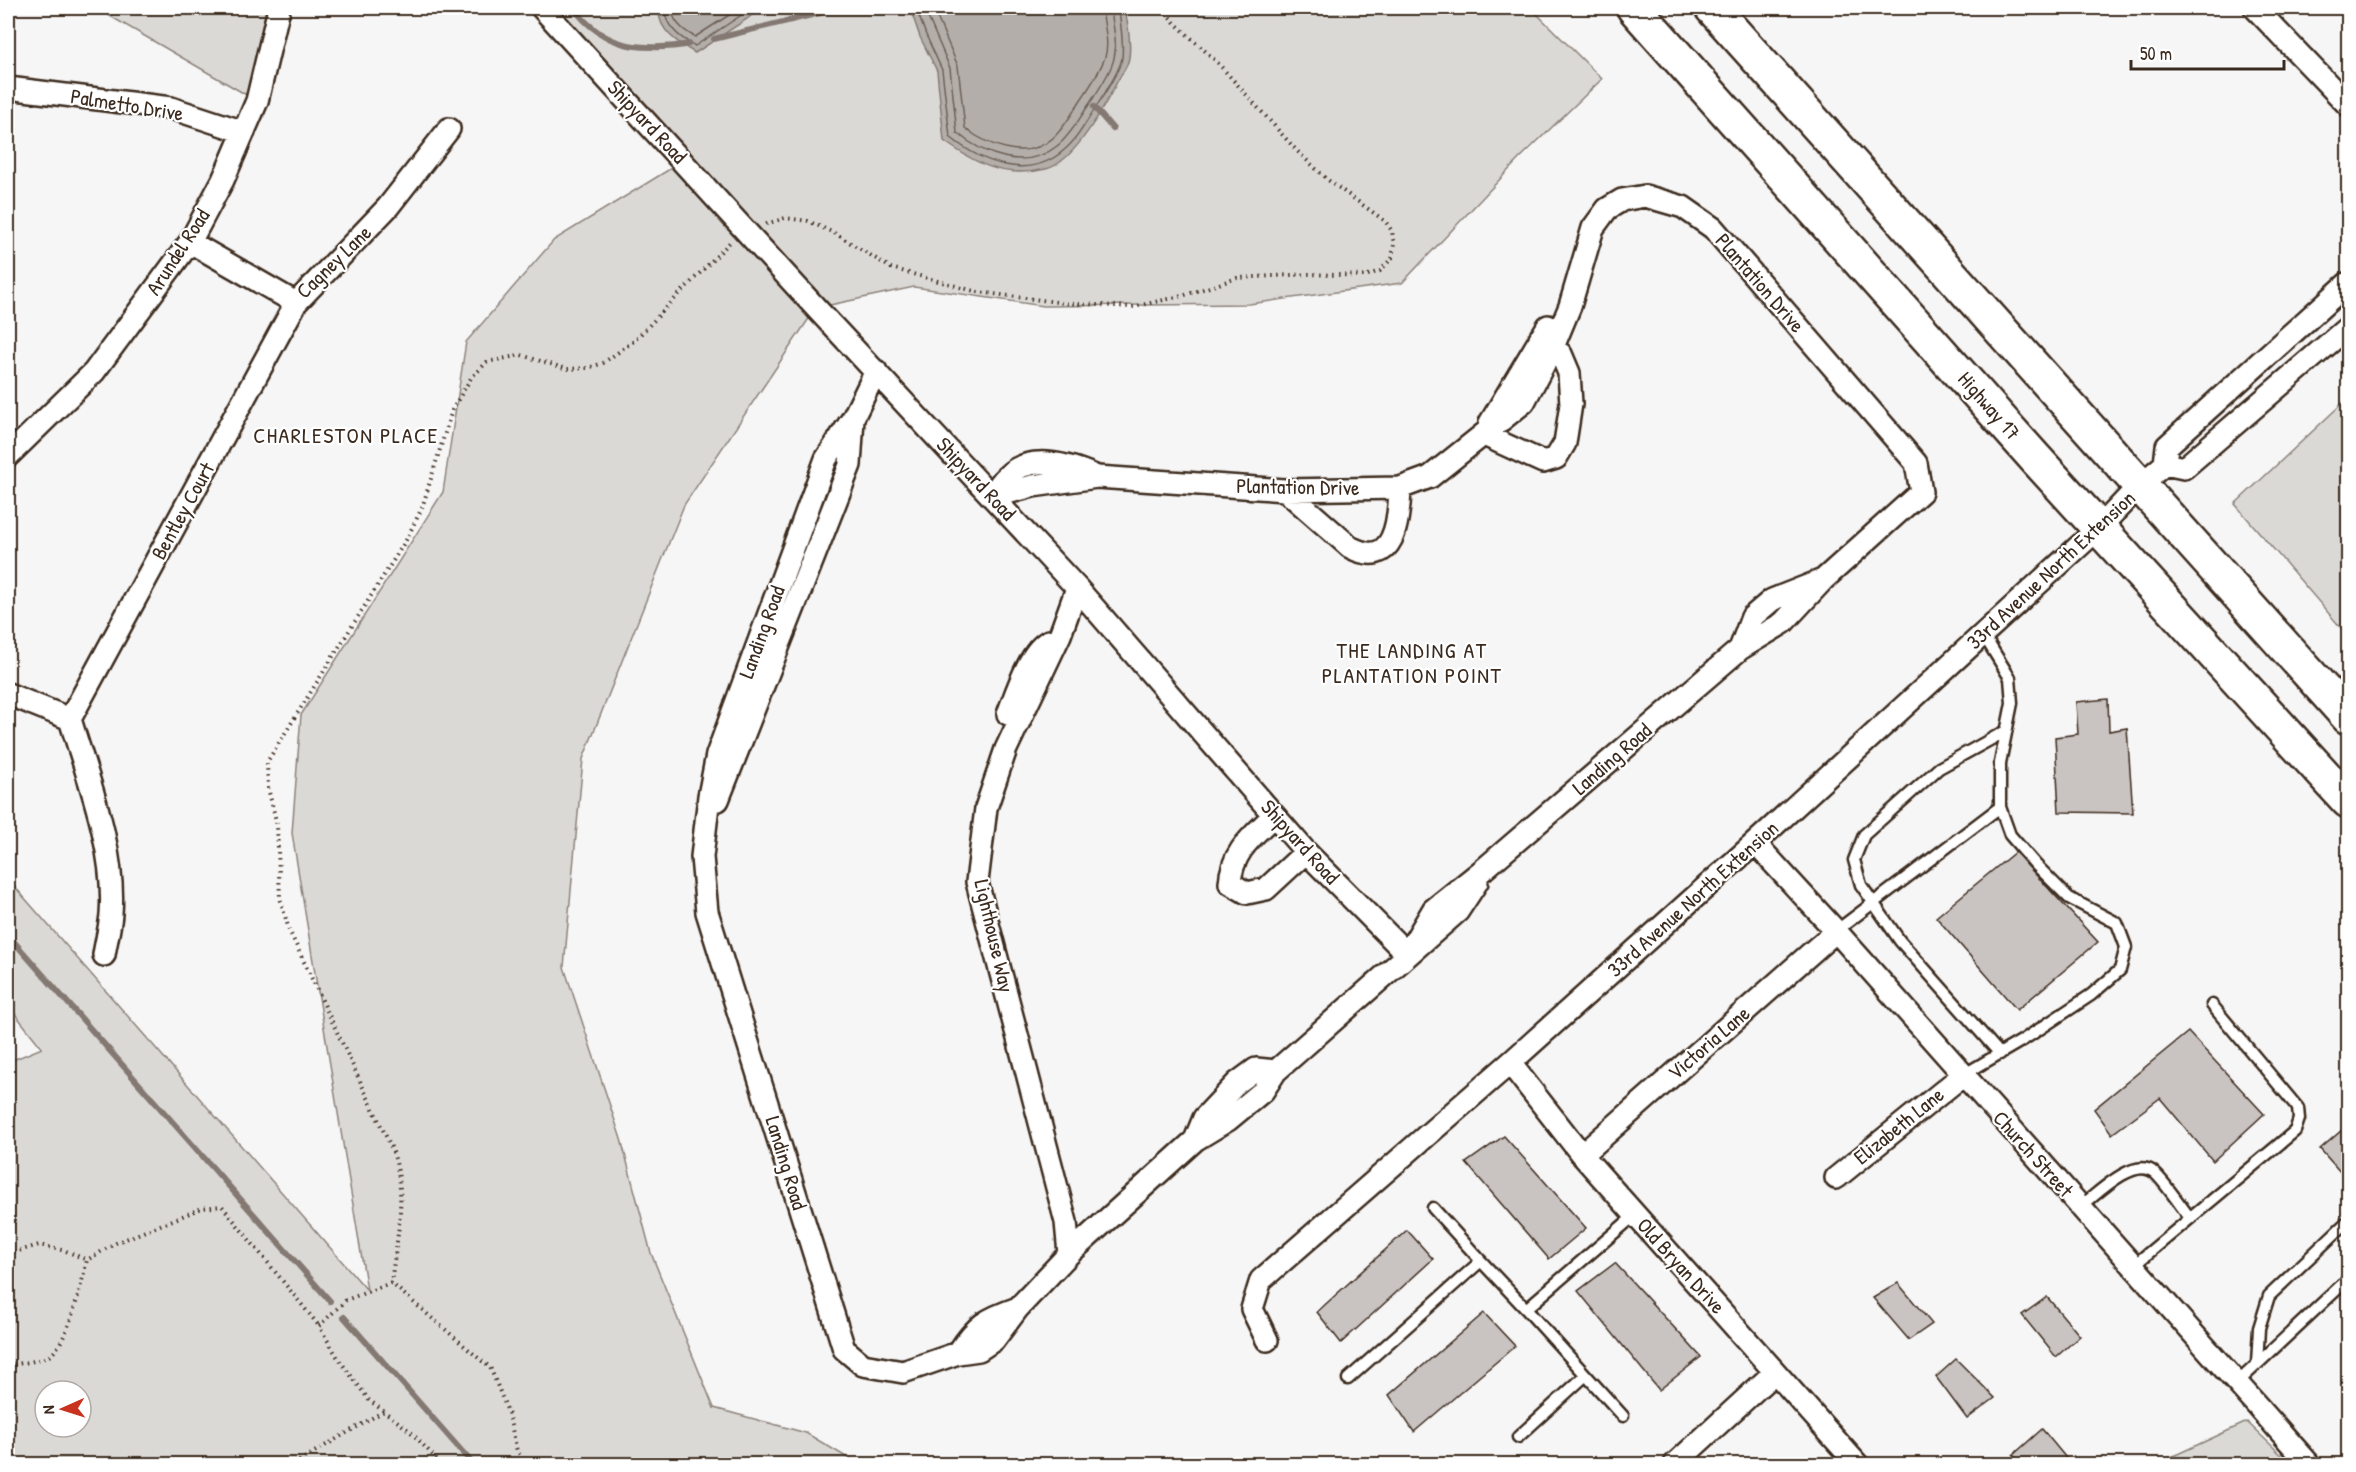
<svg xmlns="http://www.w3.org/2000/svg" width="2356" height="1472" viewBox="0 0 2356 1472" font-family="'Patrick Hand',sans-serif">
<rect width="100%" height="100%" fill="#f7f6f6"/>
<filter id="ink" filterUnits="userSpaceOnUse"><feTurbulence type="fractalNoise" baseFrequency=".0167" numOctaves="2"/><feDisplacementMap in="SourceGraphic" scale="12" xChannelSelector="R" yChannelSelector="G"/><feConvolveMatrix kernelMatrix="1 2 1 2 8 2 1 2 1" color-interpolation-filters="sRGB"/></filter>
<g filter="url(#ink)">
<path fill="#dbd9d6" stroke="#8b827a" stroke-width="1.5" fill-rule="evenodd" d="M96,8H279L257,101Z
M546,8H1531L1602,79L1519,159L1402,283L1249,304L1044,306L914,287L816,308L684,505L583,759L564,967L621,1139L651,1253L714,1408L806,1433L858,1464H8V1062L42,1048L8,1005V879L367,1290L292,833L301,715L443,492L466,342L554,240L683,161ZM45,1391H81V1427H45Z
M2348,398V636L2235,504Z
M2247,1422L2291,1464H2156Z"/>
<path fill="#b4aeaa" stroke="#847972" stroke-width="1.5" d="M659,8H761L747,19L695,53C678,43 657,30 659,8Z
M910,8H1124C1128,21 1132,48 1128,62C1126,69 1120,76 1117,82C1104,107 1073,163 1046,169C1004,179 976,164 944,141L937,71L920,37Z"/>
<g fill="none" stroke-linecap="round" stroke-linejoin="round">
<path stroke="#6b5f56" stroke-width="1.5" d="M665,8C664,26 680,38 695,46L752,8
M672,8C672,21 684,31 695,37L740,8
M916,8L926,35L942,70L950,137C982,163 1028,181 1063,151C1077,140 1086,122 1096,107C1103,96 1120,71 1122,58C1124,41 1120,24 1119,8
M924,8L950,68L957,133C985,156 1026,171 1057,146C1070,136 1079,119 1088,106C1096,94 1112,71 1114,58C1118,41 1112,24 1111,8
M933,8L958,66L965,128C989,147 1027,161 1053,138C1064,128 1072,114 1080,101C1089,88 1100,72 1105,57C1110,42 1103,23 1102,8"/>
<path stroke="#847972" stroke-width="6" d="M574,8C584,22 600,36 618,42C635,49 671,48 689,44
M714,39L820,13L828,8
M1094,107L1113,129
M8,935L330,1301
M344,1317L473,1464"/>
</g>
<path fill="#c9c3c1" stroke="#3b2a1e" stroke-width="1.5" d="M2108,699L2109,731L2127,728L2133,813L2059,812L2055,737L2078,734L2076,702Z
M2015,852L2098,942L2017,1010L1936,917Z
M2188,1032L2264,1114L2213,1161L2160,1098L2112,1134L2094,1109Z
M2349,1124V1182L2320,1149Z
M1504,1136L1586,1228L1549,1259L1466,1163Z
M1407,1230L1433,1259L1341,1343L1317,1312Z
M1615,1263L1701,1357L1659,1390L1578,1291Z
M1898,1283L1932,1324L1909,1340L1873,1298Z
M2047,1297L2080,1336L2056,1357L2022,1315Z
M1484,1313L1515,1346L1414,1432L1389,1395Z
M1956,1359L1995,1398L1967,1419L1936,1377Z
M2042,1429L2071,1464H2021L2013,1455Z"/>
<g fill="none" stroke-linecap="round" stroke-linejoin="round">
<g stroke="#3b2a1e" stroke-width="15">
<path id="service" d="M1836,931L2000,807
M2000,1054L1900,941L1861,885L1854,860L1864,835L1939,768L2006,731
M1963,1075L2023,1040L2091,995L2120,970L2126,947L2117,923L2069,898L2035,864L2010,835L2000,807V763L2012,703L2010,678L1983,634
M2080,1207C2096,1195 2132,1158 2152,1171C2161,1176 2182,1208 2190,1218
M1433,1208L1481,1261
M2133,1266L2295,1131L2299,1119L2298,1108L2212,1005
M2257,1364L2259,1328L2269,1296L2348,1221
M1348,1379L1481,1261L1526,1309
M2237,1383L2348,1279
M1623,1416L1526,1309L1635,1215
M1518,1437L1586,1375"/>
</g>
<g stroke="#3b2a1e" stroke-width="26">
<path id="minor" d="M542,8L816,308L1077,588L1306,852L1407,954
M2255,8L2348,105
M8,88L171,108L244,132
M190,242L296,303
M876,371L853,418L826,459L717,755L709,796L702,857L707,912L844,1349L863,1365L903,1372L958,1353L979,1350L994,1340L1018,1308L1069,1254L1195,1140L1228,1120L1263,1091L1276,1071L1458,911L1477,882
M1490,423L1548,326
M1484,435L1543,462L1556,458L1565,443L1571,404L1569,373L1561,354L1540,338
M8,456L94,372L190,242L223,180L257,101L279,8
M2165,464L2184,468L2348,327
M1285,490L1350,547C1395,571 1399,520 1400,488
M992,497L1033,486L1097,477L1285,490L1400,488L1430,477L1524,402L1553,347L1570,306L1593,228L1607,209L1622,200L1645,196L1683,207L1713,228L1916,463L1921,492L1823,580L1783,623L1740,649L1484,869L1433,910L1407,954
M992,497C996,490 1000,482 1006,477C1030,452 1070,465 1097,477
M1740,649L1752,617L1772,600L1820,581
M8,694L70,719C88,779 116,850 111,914C110,927 106,942 104,955
M1008,714C1016,694 1029,651 1049,641
M70,719L296,303L388,207L449,129
M718,800L850,465L853,419
M1274,815C1253,836 1232,851 1230,883L1247,893L1266,889L1306,852
M1755,843L1836,931L2309,1464
M1510,1063L1582,1155L1857,1464
M1195,1140L1204,1118L1237,1083L1256,1069L1276,1071
M1582,1155L1836,931
M1836,1178L1963,1075
M1069,1254L1066,1222L977,882L986,808L1006,749L1060,635L1077,588
M1267,1340L1252,1309L1261,1280L1510,1063L1755,843L2100,527L2140,485L2165,464L2167,446L2348,283
M958,1353C976,1325 986,1319 1018,1308
M1675,1464L1775,1372"/>
</g>
<g stroke="#3b2a1e" stroke-width="38">
<path id="trunk" d="M1634,8L2035,458L2348,801
M1712,8L2348,717"/>
</g>
<path stroke="#3b2a1e" stroke-width="4" stroke-dasharray="1.5 4.5" stroke-linecap="butt" d="M766,224L785,218L808,221L836,234L891,268L978,292L1065,303L1132,307L1182,296L1237,278L1309,274L1365,276L1380,271L1392,258L1394,245L1392,231L1385,221L1328,180L1297,151L1216,61L1175,23L1162,8
M8,1254L39,1245L66,1251L87,1260
M391,1283L346,1300L319,1326L338,1358L369,1400L410,1431L441,1464
M8,1365C21,1363 37,1362 49,1356C68,1345 82,1281 87,1260L116,1243L202,1208L222,1206L319,1326
M294,1464L384,1411
M527,1464L517,1451L508,1412L490,1367L482,1361L391,1283C397,1237 408,1194 392,1149L289,930L280,898L277,825L268,788L267,762L406,540L422,508L452,410L471,378L487,362L521,355L567,369L588,368L603,363L634,341L730,242"/>
<use href="#service" stroke="#fff" stroke-width="10"/>
<use href="#minor" stroke="#fff" stroke-width="21"/>
<use href="#trunk" stroke="#fff" stroke-width="33"/>
</g>
</g>
<g text-anchor="middle" stroke-width="4.5" stroke-linejoin="round" paint-order="stroke">
<g font-size="21" fill="#3b2a1e" stroke="#fff">
<text transform="translate(127 105) rotate(9)" y="7">Palmetto Drive</text>
<text transform="translate(647 122) rotate(47)" y="7">Shipyard Road</text>
<text transform="translate(178 252) rotate(-57)" y="7">Arundel Road</text>
<text transform="translate(334 262) rotate(-44)" y="7">Cagney Lane</text>
<text transform="translate(1760 283) rotate(49)" y="7">Plantation Drive</text>
<text transform="translate(1989 406) rotate(49)" y="7">Highway 17</text>
<text transform="translate(976 479) rotate(47)" y="7">Shipyard Road</text>
<text transform="translate(1298 487) rotate(1)" y="7">Plantation Drive</text>
<text transform="translate(183 511) rotate(-61)" y="7">Bentley Court</text>
<text transform="translate(2051 570) rotate(-43)" y="7">33rd Avenue North Extension</text>
<text transform="translate(762 632) rotate(-70)" y="7">Landing Road</text>
<text transform="translate(1612 759) rotate(-41)" y="7">Landing Road</text>
<text transform="translate(1300 842) rotate(48)" y="7">Shipyard Road</text>
<text transform="translate(1693 899) rotate(-42)" y="7">33rd Avenue North Extension</text>
<text transform="translate(994 936) rotate(77)" y="7">Lighthouse Way</text>
<text transform="translate(1709 1043) rotate(-41)" y="7">Victoria Lane</text>
<text transform="translate(1899 1126) rotate(-39)" y="7">Elizabeth Lane</text>
<text transform="translate(2033 1154) rotate(48)" y="7">Church Street</text>
<text transform="translate(786 1163) rotate(73)" y="7">Landing Road</text>
<text transform="translate(1681 1266) rotate(48)" y="7">Old Bryan Drive</text>
</g>
<g font-size="22" letter-spacing="1.5" fill="#3b2a1e" stroke="#fff">
<text x="346" y="443">CHARLESTON PLACE</text>
<text x="1412" y="658">THE LANDING AT<tspan x="1412" dy="25">PLANTATION POINT</tspan></text>
</g>
</g>
<rect width="2356" height="1472" fill="none" stroke="#fff" stroke-width="30"/>
<rect x="15" y="15" width="2326" height="1442" fill="none" stroke="#3b2a1e" stroke-width="2" filter="url(#ink)"/>
<g transform="translate(63 1409) rotate(267)"><circle r="28" fill="#ffffff" stroke="#b1aaa5" stroke-width="1.5"/>
<path d="M0-4.5L10 22L0 15L-10 22Z" fill="#c8321e"/>
<text y="-9" font-size="16" font-weight="bold" text-anchor="middle" fill="#3b2a1e">N</text>
</g>
<path d="M2131 60v9h153v-9" fill="none" stroke="#3b2a1e" stroke-width="3"/>
<text x="2140" y="60" font-size="18" fill="#3b2a1e" stroke="#ffffff" stroke-width="4.5" paint-order="stroke">50 m</text>
</svg>
